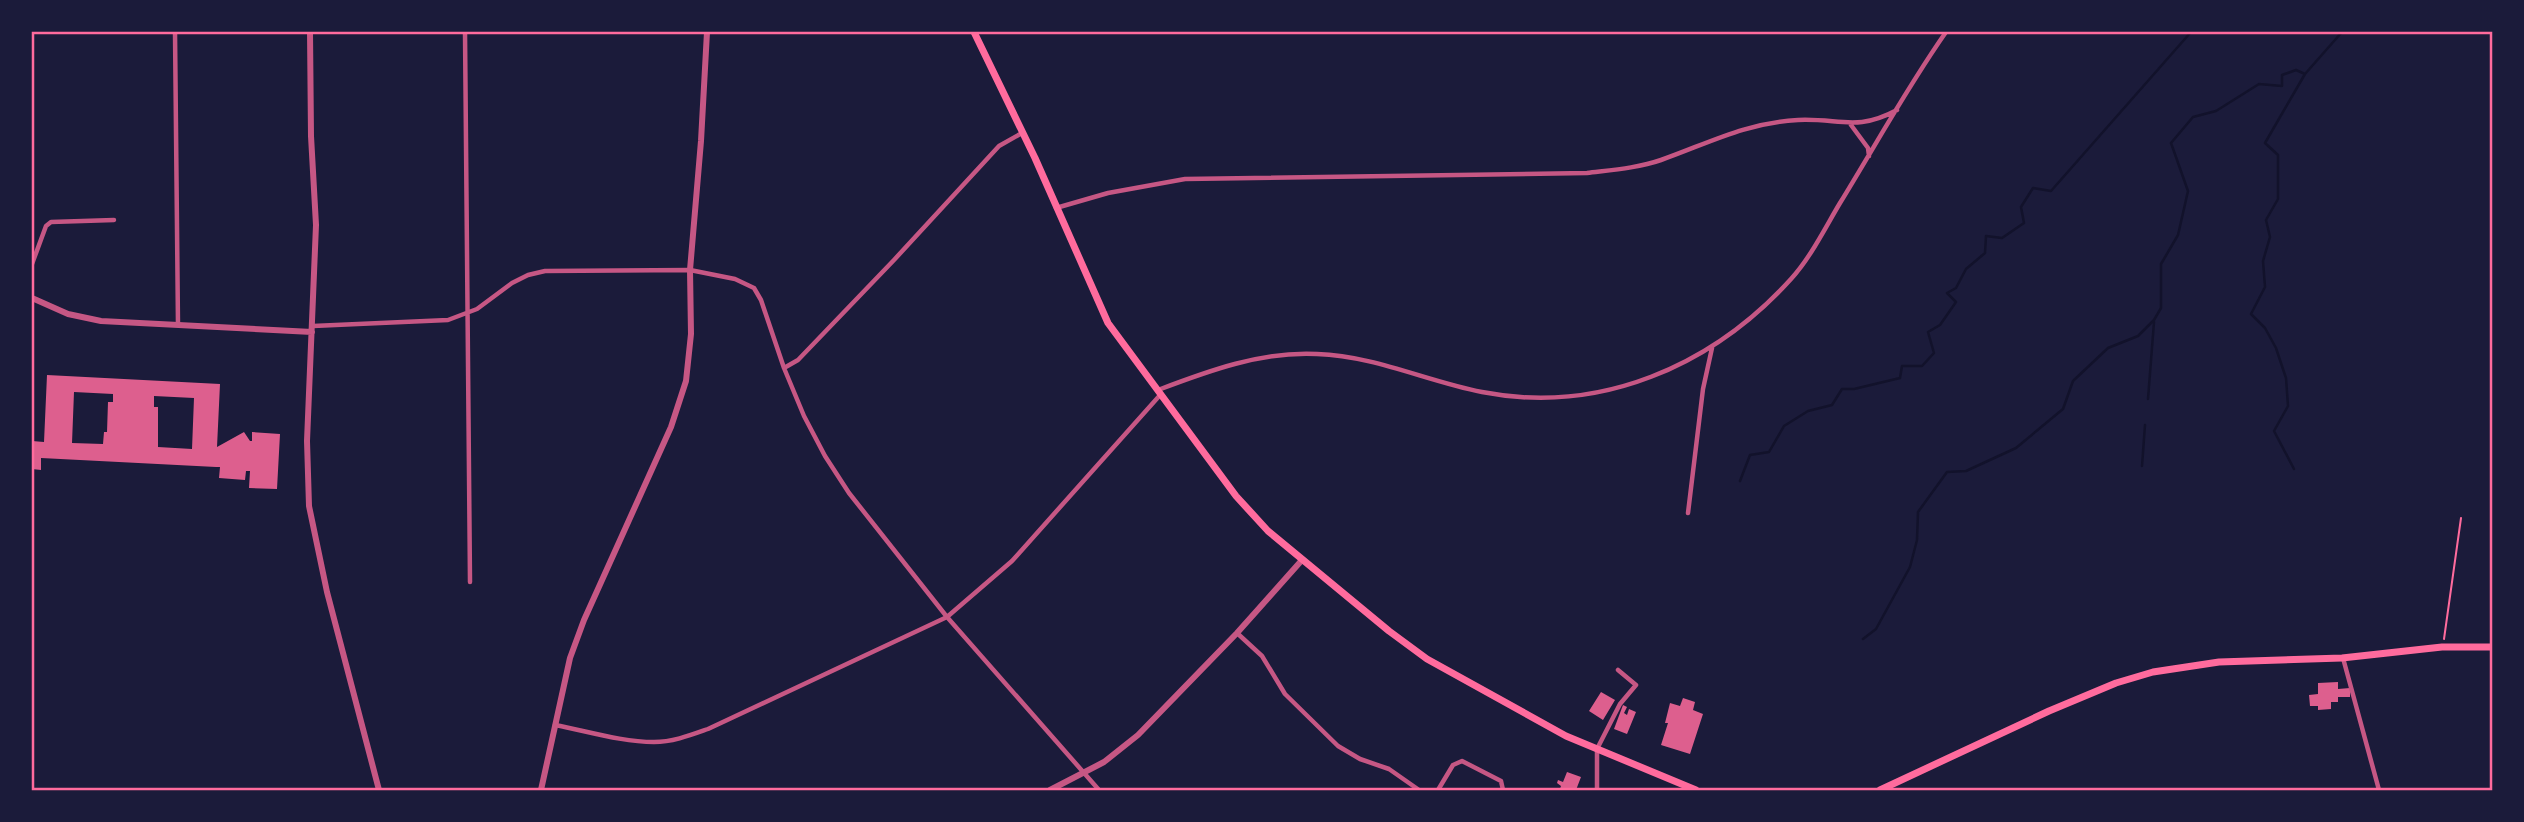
<svg xmlns="http://www.w3.org/2000/svg" width="2524" height="822" viewBox="0 0 2524 822" font-family="Signika,sans-serif">
<rect width="100%" height="100%" fill="#1b1b3a"/>
<g fill="none" stroke-linecap="round" stroke-linejoin="round">
<path stroke="#12122b" stroke-width="2.5" d="M2148,399L2154,322
M2142,466L2145,425
M2294,469L2274,431L2288,406L2286,378L2276,348L2265,328L2251,314L2265,287L2263,261L2270,237L2266,220L2278,199V155L2265,143L2305,74
M1740,481L1750,455L1769,452L1784,426L1808,411L1832,405L1842,389H1854L1900,378L1902,366H1922L1934,353L1928,332L1940,325L1956,302L1947,293L1956,288L1966,269L1985,253L1986,236L2002,238L2024,223L2021,207L2033,188L2051,191L2191,32
M1863,639L1876,629L1910,567L1917,540L1918,512L1947,472L1966,471L2016,448L2063,409L2073,381L2108,348L2138,336L2154,320L2161,308V264L2178,235L2188,191L2171,143L2193,117L2216,111L2259,84L2282,86V75L2296,70L2305,74L2342,32"/>
</g>
<path fill="#dd5f8e" fill-rule="evenodd" d="M47,375L220,384L217,447L244,432L250,441H252V432L280,434L277,489L249,488L250,471H246L245,480L219,478L220,467H216L41,458V470L32,469V441L44,442ZM74,392L113,394V402H108L107,432H104L103,444L72,443ZM154,396L194,398L192,449L158,447V407H154Z
M2338,682V689L2350,688V697H2338V702H2331V709L2318,710V706H2310L2309,695L2318,694V683Z
M1601,692L1615,700L1603,720L1589,711Z
M1683,698L1695,702L1693,710L1703,714L1690,754L1661,745L1668,723H1665L1670,703L1680,706Z
M1623,705L1627,707L1624,713L1627,715L1629,709L1636,712L1627,734L1614,729Z
M1567,772L1581,777L1576,790L1560,789L1561,786L1557,783L1558,780L1563,782Z"/>
<g fill="none" stroke-linecap="round" stroke-linejoin="round">
<path stroke="#ff6b9d" stroke-width="2" d="M2444,639L2461,518"/>
<path stroke="#c65784" stroke-width="4.5" d="M175,32L178,325
M465,32L470,582
M1851,125L1868,148L1869,156
M1056,208L1108,193L1185,179L1587,173C1611,170 1638,168 1661,160C1709,143 1745,123 1798,120C1840,118 1856,132 1897,110
M32,264L46,226L51,222L114,220
M313,326L448,320L477,309L512,283L528,275L545,271L690,270L735,279L754,288L761,300L784,368L804,416L825,456L849,493L947,617L1099,790
M784,368L798,360L894,260L999,146L1022,133
M1158,390C1208,371 1262,351 1317,354C1375,356 1426,381 1482,392C1600,415 1712,366 1791,279C1811,257 1825,228 1840,203C1875,146 1908,86 1946,32
M1688,513L1703,389L1712,348
M1237,633L1262,656L1285,694L1338,746L1360,759L1389,769L1419,790
M2343,658L2379,790
M555,725C587,731 622,742 654,742C673,742 691,735 708,729L947,617L1012,561L1161,394
M1438,790L1453,765L1462,761L1501,781L1503,790
M1597,790V749L1620,704L1636,685L1618,670"/>
<path stroke="#c65784" stroke-width="6" d="M310,32L311,136L316,225L307,441L309,506L327,592L379,790
M32,298L68,314L101,321L312,332
M541,790L570,658L584,620L671,427L686,381L691,334L690,270L701,141L707,32
M1050,790L1104,762L1138,735L1237,633L1302,560"/>
<path stroke="#ff6b9d" stroke-width="7" d="M1880,790L2049,711L2116,683L2153,672L2219,662L2342,658L2442,647H2492"/>
<path stroke="#ff6b9d" stroke-width="7" d="M974,32L1035,158L1108,323L1236,496L1268,531L1389,631L1427,659L1566,736L1696,790"/>
</g>
<rect width="2524" height="822" fill="none" stroke="#1b1b3a" stroke-width="66"/>
<rect x="33" y="33" width="2458" height="756" fill="none" stroke="#ff6b9d" stroke-width="2.5"/>
</svg>
